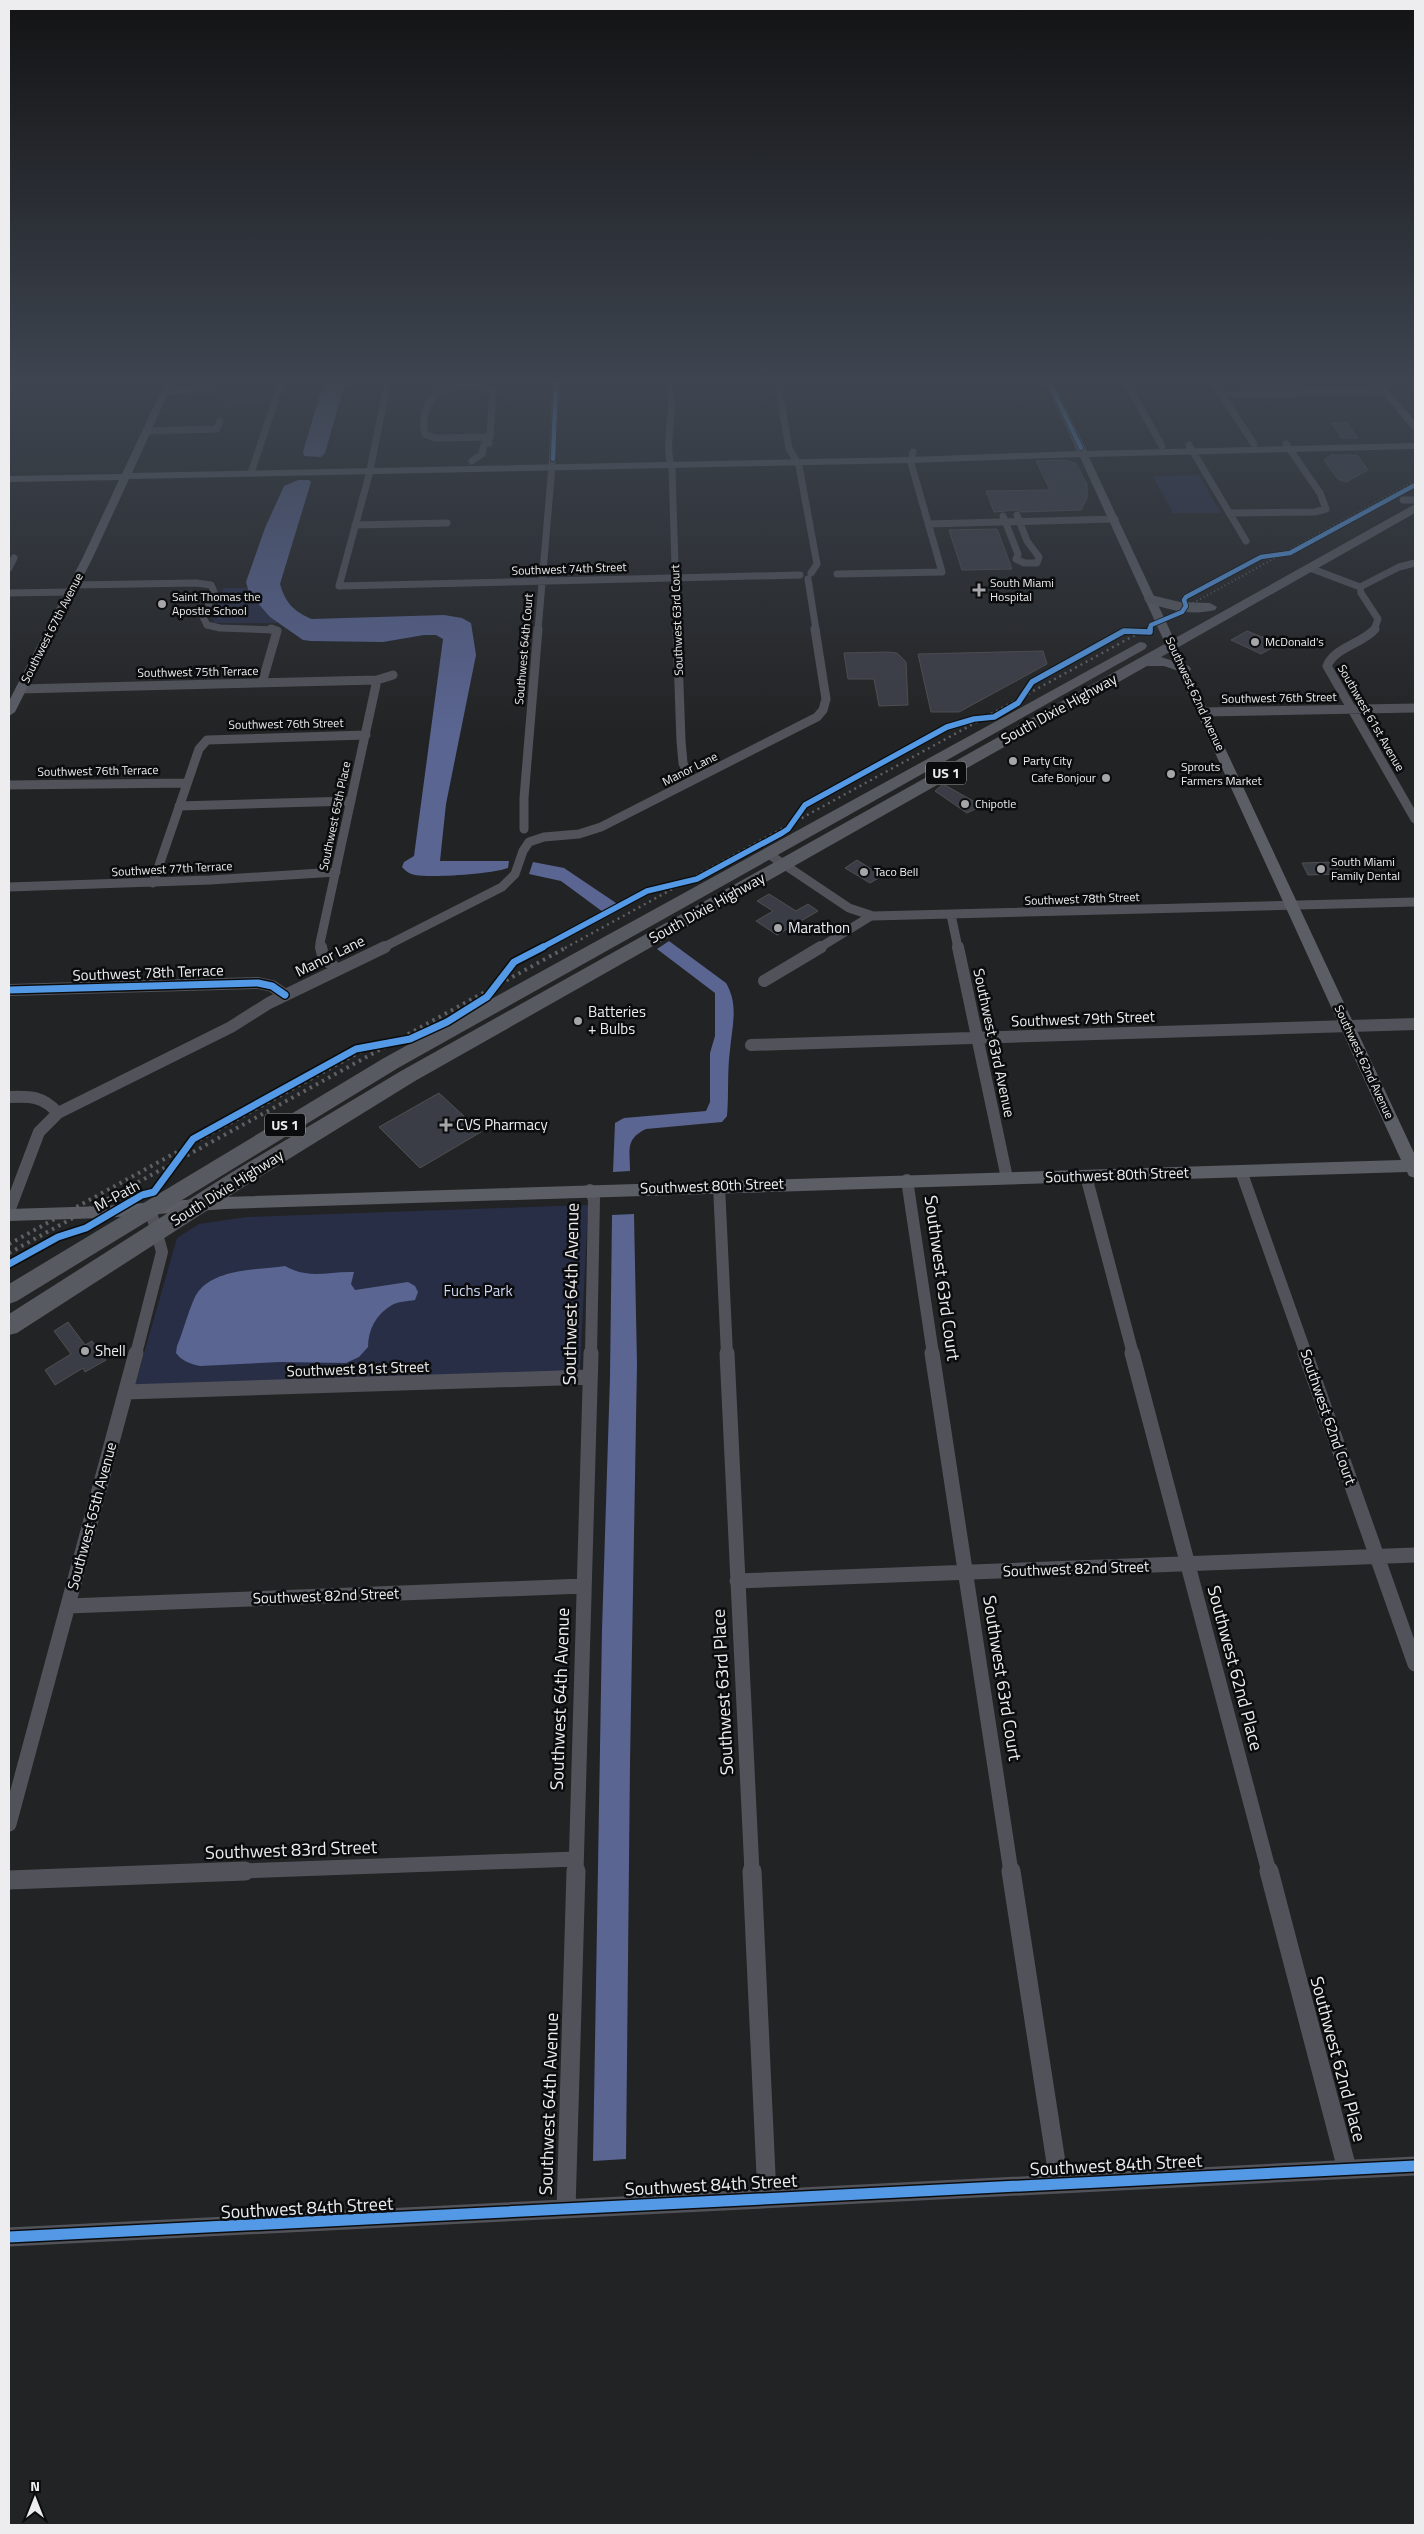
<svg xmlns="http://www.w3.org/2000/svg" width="1424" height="2534" viewBox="0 0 1424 2534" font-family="'Titillium Web',sans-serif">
<rect width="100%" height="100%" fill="#222324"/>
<path fill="#292e47" d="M264,391L258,407L221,408L227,392Z
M1199,475L1221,513H1173L1153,476Z
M223,588H247L270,617L278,623H214L213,615Z
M588,1205L580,1371L135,1385L177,1238L199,1224L246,1217Z"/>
<path fill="#5a6592" d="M324,380H346L325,453L321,457L304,456L303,452Z
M298,480H309L311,482L280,584C285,602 294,612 312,619L444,615L462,618L471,623L476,655L446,804L440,861H509L508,868C491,874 433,878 415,875C410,874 405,871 402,867L404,862L414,856L443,639L436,635H424L383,642L311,641L303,640L270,617L249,593L246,582L265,528L284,486Z
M533,862L564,868L619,905L603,912L561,881L529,874Z
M669,941L726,983C739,1005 732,1026 730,1050C727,1072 729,1095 727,1116L722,1122L646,1129C625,1139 630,1150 630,1171L613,1172L615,1123L624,1118L706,1111L710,1102V1053L715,1036V993L657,949Z
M634,1214L637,1364L630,1763L626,2159L593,2161L602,1630L610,1377L612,1215Z
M285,1266C310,1280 328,1271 354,1272L351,1284L355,1290L408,1282L415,1286L418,1292L415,1300C408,1301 397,1302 392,1305C376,1314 368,1330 368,1347L359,1357L346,1363L280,1362L200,1366C190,1364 182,1361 176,1353L177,1346C183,1333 191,1301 198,1292C216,1268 259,1270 285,1266Z"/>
<path fill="#3b3d46" stroke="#4f4f50" d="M1331,423H1347L1358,438H1342Z
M1331,455H1357L1368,470L1346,482L1338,479L1324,460Z
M1066,460L1076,464L1087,484V498L1081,510L1021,512L1017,510L994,512L986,491L1050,490L1036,461Z
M997,529L1012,569L962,570L949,530Z
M1247,631L1275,642L1273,643L1277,645L1261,654L1231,640Z
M1043,651L1047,664L959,712H931L918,654Z
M888,652L897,653L906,662L908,705L879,706L874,679H848L844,653Z
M943,784L982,806L967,813L935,791Z
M857,860L882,876L870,883L845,868Z
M1333,862L1340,874L1308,875L1302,863Z
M769,894L796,911L808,904L818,911L777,935L756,921L773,911L757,901Z
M439,1093L481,1132L420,1168L379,1127Z
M68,1322L85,1345L92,1341L106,1360L85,1372L83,1368L55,1385L45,1370L71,1354L54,1331Z"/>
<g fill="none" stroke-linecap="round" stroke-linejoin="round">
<path stroke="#52535a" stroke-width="7" d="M388,380L369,475L339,586L800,575
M667,380C679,410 662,437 672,469L677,630
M777,380L789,448L799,466L817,564L811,573
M1125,380L1162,446
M1212,380L1254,444
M454,387H481L493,392L490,437L435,438L425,434C420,411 431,391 454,387Z
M165,391L214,389
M1221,394L1385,392
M148,431L217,429L220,421
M1189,445L1246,541
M472,461L482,454L484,444L489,443
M251,473L282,380
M1403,500H1415
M1229,513L1315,512L1326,509L1320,493L1286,444
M1003,516L1018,554L1016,559L1024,563H1037L1039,557L1027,541L1017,515
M928,524L1115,519
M355,525L447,523
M9,568L14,558
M1310,568L1360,587L1361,593L1378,619L1374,630
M837,574L942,572L911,463L913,452
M808,579L816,630
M74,585L196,583L211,585L214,592L203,617L207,625L220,628L274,630
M1360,587L1399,567L1415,563
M9,593L70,592
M538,630L552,466L556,380"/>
<path stroke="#52535a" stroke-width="9" d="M677,629L681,741L683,763L687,773
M1375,629C1362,644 1335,647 1327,666L1415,819
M262,683L277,631L271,629
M20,689L377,680L393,675
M1203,712L1415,708
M9,785L187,783
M179,806L351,801
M524,829V798L538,629
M767,853L849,908L873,916L1415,902
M153,883L199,749L207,740L366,735
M9,887L210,880L336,872
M951,915L958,948
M321,948L320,943L377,680
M382,948L502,887L515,874L523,851L529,842L544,837L579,834L601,827L817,717L823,710L826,699L815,629
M819,948L871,916"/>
<path stroke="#52535a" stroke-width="12" d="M321,947L323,956L336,969
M958,947L1007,1178
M764,981L821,947
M9,990L258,983L272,986L285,995
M751,1045L1415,1024
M9,1097C30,1096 43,1096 58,1113
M1241,1171L1306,1354
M1086,1176L1133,1354
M907,1180L933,1354
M719,1186L727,1354
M590,1190L594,1199L591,1354
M9,1211L39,1132L58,1113L231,1027L269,1003L385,947
M136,1354L162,1252L150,1208"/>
<path stroke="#52535a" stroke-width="15" d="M727,1353L752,1872
M932,1353L1011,1872
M1132,1353L1269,1872
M1305,1353L1415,1664
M126,1392L590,1377
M737,1581L1415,1555
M68,1606L584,1586
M9,1824L136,1353
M212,1872L576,1859
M576,1872L591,1353"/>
<path stroke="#52535a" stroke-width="19" d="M752,1871L767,2197
M1011,1871L1059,2182
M1269,1871L1347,2169
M9,1880L245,1871
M566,2209L576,1871
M9,2237L1415,2166"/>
<path fill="#5c5e66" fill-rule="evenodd" d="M166,380H174L132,473L910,457L1077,451L1044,380H1052L1087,451L1415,443V449L1089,457L1415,1155V1178L1409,1176L1407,1172L225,1209L104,1218L9,1221V1209L104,1206L225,1197L1401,1160L1080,457L910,463L129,479L93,557L15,712L9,716V701L83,557L119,480L9,482V476L122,474Z
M1371,380H1380L1415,421V430L1412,429Z"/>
<path fill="#585a61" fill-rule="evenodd" d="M1415,504V513L1161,657L1189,666L1191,669L1189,672L1184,673L1164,666H1147L415,1081L245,1186L17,1333L9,1335V1314L229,1174L401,1071Z
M1151,595L1180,602L1210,603L1217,607L1215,610C1192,616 1168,610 1146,602L1144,599Z
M1140,642L1145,643L1147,646L1145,649L398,1068L17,1301L9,1304V1284L384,1058Z"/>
<path stroke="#5f6064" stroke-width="2" stroke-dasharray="1 3" stroke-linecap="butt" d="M1144,630L1415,481"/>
<path stroke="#5f6064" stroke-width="2.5" stroke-dasharray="2 4" stroke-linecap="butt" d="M565,948L1146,629"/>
<path stroke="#5f6064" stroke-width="4" stroke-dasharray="2.5 4.5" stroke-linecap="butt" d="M9,1244L365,1049
M9,1253L567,947"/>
<g stroke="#0b0c0d" stroke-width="6">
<path id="cycleway-far3" d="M1048,380L1081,448
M553,459L556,380
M1150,630L1151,625L1182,612L1186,606L1184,600L1186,597L1261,557L1290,553L1415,485"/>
</g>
<g stroke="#0b0c0d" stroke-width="8">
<path id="cycleway-far2" d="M541,948L647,891L697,879L782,833L788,829L805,805L947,727L974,719L994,717L1018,703L1032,682L1124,631L1150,632V629"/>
</g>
<g stroke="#0b0c0d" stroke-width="10">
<path id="cycleway-far1" d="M9,990L258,983L272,986L285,995
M9,1264L58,1237L86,1228L142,1195L154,1192L193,1139L356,1049L410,1039L447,1022L487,997L514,962L543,947"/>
</g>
<g stroke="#0b0c0d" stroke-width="14">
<path id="cycleway" d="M9,2237L1415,2166"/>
</g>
<use href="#cycleway-far3" stroke="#5399e6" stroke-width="4.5"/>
<use href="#cycleway-far2" stroke="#5399e6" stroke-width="5.5"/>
<use href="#cycleway-far1" stroke="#5399e6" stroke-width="7"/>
<use href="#cycleway" stroke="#5399e6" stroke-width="11"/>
</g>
<linearGradient id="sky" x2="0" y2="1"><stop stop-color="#131314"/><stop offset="0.52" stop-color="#3e4550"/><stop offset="1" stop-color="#3e4550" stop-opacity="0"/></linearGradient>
<rect width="1424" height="735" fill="url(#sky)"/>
<g fill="#a6a6a8" stroke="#0b0c0d" stroke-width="2">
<path d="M976.5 582.5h5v5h5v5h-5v5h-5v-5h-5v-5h5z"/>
<circle cx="162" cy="604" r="5"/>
<circle cx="1255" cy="642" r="5"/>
<circle cx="1013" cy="761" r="5"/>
<circle cx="1171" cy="774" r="5"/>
<circle cx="1106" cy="778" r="5"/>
<circle cx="965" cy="804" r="5"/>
<circle cx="1321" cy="869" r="5"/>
<circle cx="864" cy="872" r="5"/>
<circle cx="778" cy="928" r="5"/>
<circle cx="578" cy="1021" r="5"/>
<path d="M443.5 1117.5h5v5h5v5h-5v5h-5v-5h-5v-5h5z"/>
<circle cx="85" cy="1351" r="5"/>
</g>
<g text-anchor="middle" stroke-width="5" stroke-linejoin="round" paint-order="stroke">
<g font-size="12" fill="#ededef" stroke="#0b0c0d">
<text transform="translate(569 569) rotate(-2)" y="4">Southwest 74th Street</text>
<text transform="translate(677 620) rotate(-92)" y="4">Southwest 63rd Court</text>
<text transform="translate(52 628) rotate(-63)" y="4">Southwest 67th Avenue</text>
<text transform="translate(524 649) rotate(-85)" y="4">Southwest 64th Court</text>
<text transform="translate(198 672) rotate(-1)" y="4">Southwest 75th Terrace</text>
<text transform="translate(1195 694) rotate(65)" y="4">Southwest 62nd Avenue</text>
<text transform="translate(1279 698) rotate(-1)" y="4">Southwest 76th Street</text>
<text transform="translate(1371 718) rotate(60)" y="4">Southwest 61st Avenue</text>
<text transform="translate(286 724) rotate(-1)" y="4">Southwest 76th Street</text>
<text transform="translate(690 769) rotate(-27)" y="4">Manor Lane</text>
<text transform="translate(98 771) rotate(-1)" y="4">Southwest 76th Terrace</text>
<text transform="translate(335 816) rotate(-78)" y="4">Southwest 65th Place</text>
<text transform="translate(172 869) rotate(-3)" y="4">Southwest 77th Terrace</text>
<text transform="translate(1082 899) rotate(-2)" y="4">Southwest 78th Street</text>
<text transform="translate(1364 1062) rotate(65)" y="4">Southwest 62nd Avenue</text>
</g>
<g font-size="12" fill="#ededef" stroke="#0b0c0d" text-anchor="start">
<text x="990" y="587">South Miami<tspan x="990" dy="14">Hospital</tspan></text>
<text x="172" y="601">Saint Thomas the<tspan x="172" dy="14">Apostle School</tspan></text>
<text x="1265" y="646">McDonald's</text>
<text x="1023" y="765">Party City</text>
<text x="1181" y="771">Sprouts<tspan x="1181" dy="14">Farmers Market</tspan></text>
<text x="1096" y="782" text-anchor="end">Cafe Bonjour</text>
<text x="975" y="808">Chipotle</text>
<text x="1331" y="866">South Miami<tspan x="1331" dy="14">Family Dental</tspan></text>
<text x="874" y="876">Taco Bell</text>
</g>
<g fill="#0b0c0d" stroke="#a9aaab" stroke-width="1">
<rect x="926" y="761.5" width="40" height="23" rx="4"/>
<rect x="265" y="1113.5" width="40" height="23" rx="4"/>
</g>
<g font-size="14" font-weight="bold" fill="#ededef">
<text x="946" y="778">US 1</text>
<text x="285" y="1130">US 1</text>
</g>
<g font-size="15" fill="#ededef" stroke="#0b0c0d">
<text transform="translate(1059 709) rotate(-29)" y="5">South Dixie Highway</text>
<text transform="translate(707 908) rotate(-29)" y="5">South Dixie Highway</text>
<text transform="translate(330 956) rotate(-26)" y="5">Manor Lane</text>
<text transform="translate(148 973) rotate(-2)" y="5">Southwest 78th Terrace</text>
<text transform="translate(1083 1019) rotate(-2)" y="5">Southwest 79th Street</text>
<text transform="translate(994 1043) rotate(78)" y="5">Southwest 63rd Avenue</text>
<text transform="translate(1117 1175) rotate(-2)" y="5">Southwest 80th Street</text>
<text transform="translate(712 1186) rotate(-2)" y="5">Southwest 80th Street</text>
<text transform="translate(227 1188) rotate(-32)" y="5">South Dixie Highway</text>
<text transform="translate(117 1196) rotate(-28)" y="5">M-Path</text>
<text transform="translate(358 1369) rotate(-2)" y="5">Southwest 81st Street</text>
<text transform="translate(1328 1417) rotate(71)" y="5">Southwest 62nd Court</text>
<text transform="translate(92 1516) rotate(-75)" y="5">Southwest 65th Avenue</text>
<text transform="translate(1076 1569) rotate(-2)" y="5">Southwest 82nd Street</text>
<text transform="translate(326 1596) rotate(-2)" y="5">Southwest 82nd Street</text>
</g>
<g font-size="15" fill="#ededef" stroke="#0b0c0d" text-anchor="start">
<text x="788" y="933">Marathon</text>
<text x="588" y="1017">Batteries<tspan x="588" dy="17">+ Bulbs</tspan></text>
<text x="456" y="1130">CVS Pharmacy</text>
<text x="95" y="1356">Shell</text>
</g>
<g font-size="15" fill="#cdd5f4" stroke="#0b0c0d">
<text x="478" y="1296">Fuchs Park</text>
</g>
<g font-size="18" fill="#ededef" stroke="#0b0c0d">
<text transform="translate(942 1278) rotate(82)" y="6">Southwest 63rd Court</text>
<text transform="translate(571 1294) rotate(-89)" y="6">Southwest 64th Avenue</text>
<text transform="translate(1235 1668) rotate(75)" y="6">Southwest 62nd Place</text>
<text transform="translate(1002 1678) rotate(81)" y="6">Southwest 63rd Court</text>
<text transform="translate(723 1692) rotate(-93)" y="6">Southwest 63rd Place</text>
<text transform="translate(560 1699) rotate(-88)" y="6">Southwest 64th Avenue</text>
<text transform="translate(291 1850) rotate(-2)" y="6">Southwest 83rd Street</text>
<text transform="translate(1338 2059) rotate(75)" y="6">Southwest 62nd Place</text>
<text transform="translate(549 2104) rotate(-88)" y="6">Southwest 64th Avenue</text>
<text transform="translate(1116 2165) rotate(-3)" y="6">Southwest 84th Street</text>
<text transform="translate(711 2185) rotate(-3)" y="6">Southwest 84th Street</text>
<text transform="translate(307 2208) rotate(-3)" y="6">Southwest 84th Street</text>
</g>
</g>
<rect width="1424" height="2534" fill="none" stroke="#ededef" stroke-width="20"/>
<g transform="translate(35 2499)" stroke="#0b0c0d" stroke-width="4" paint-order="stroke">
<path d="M0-4L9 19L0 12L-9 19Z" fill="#ededef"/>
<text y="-8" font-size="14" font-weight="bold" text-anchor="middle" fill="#ededef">N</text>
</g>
</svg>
